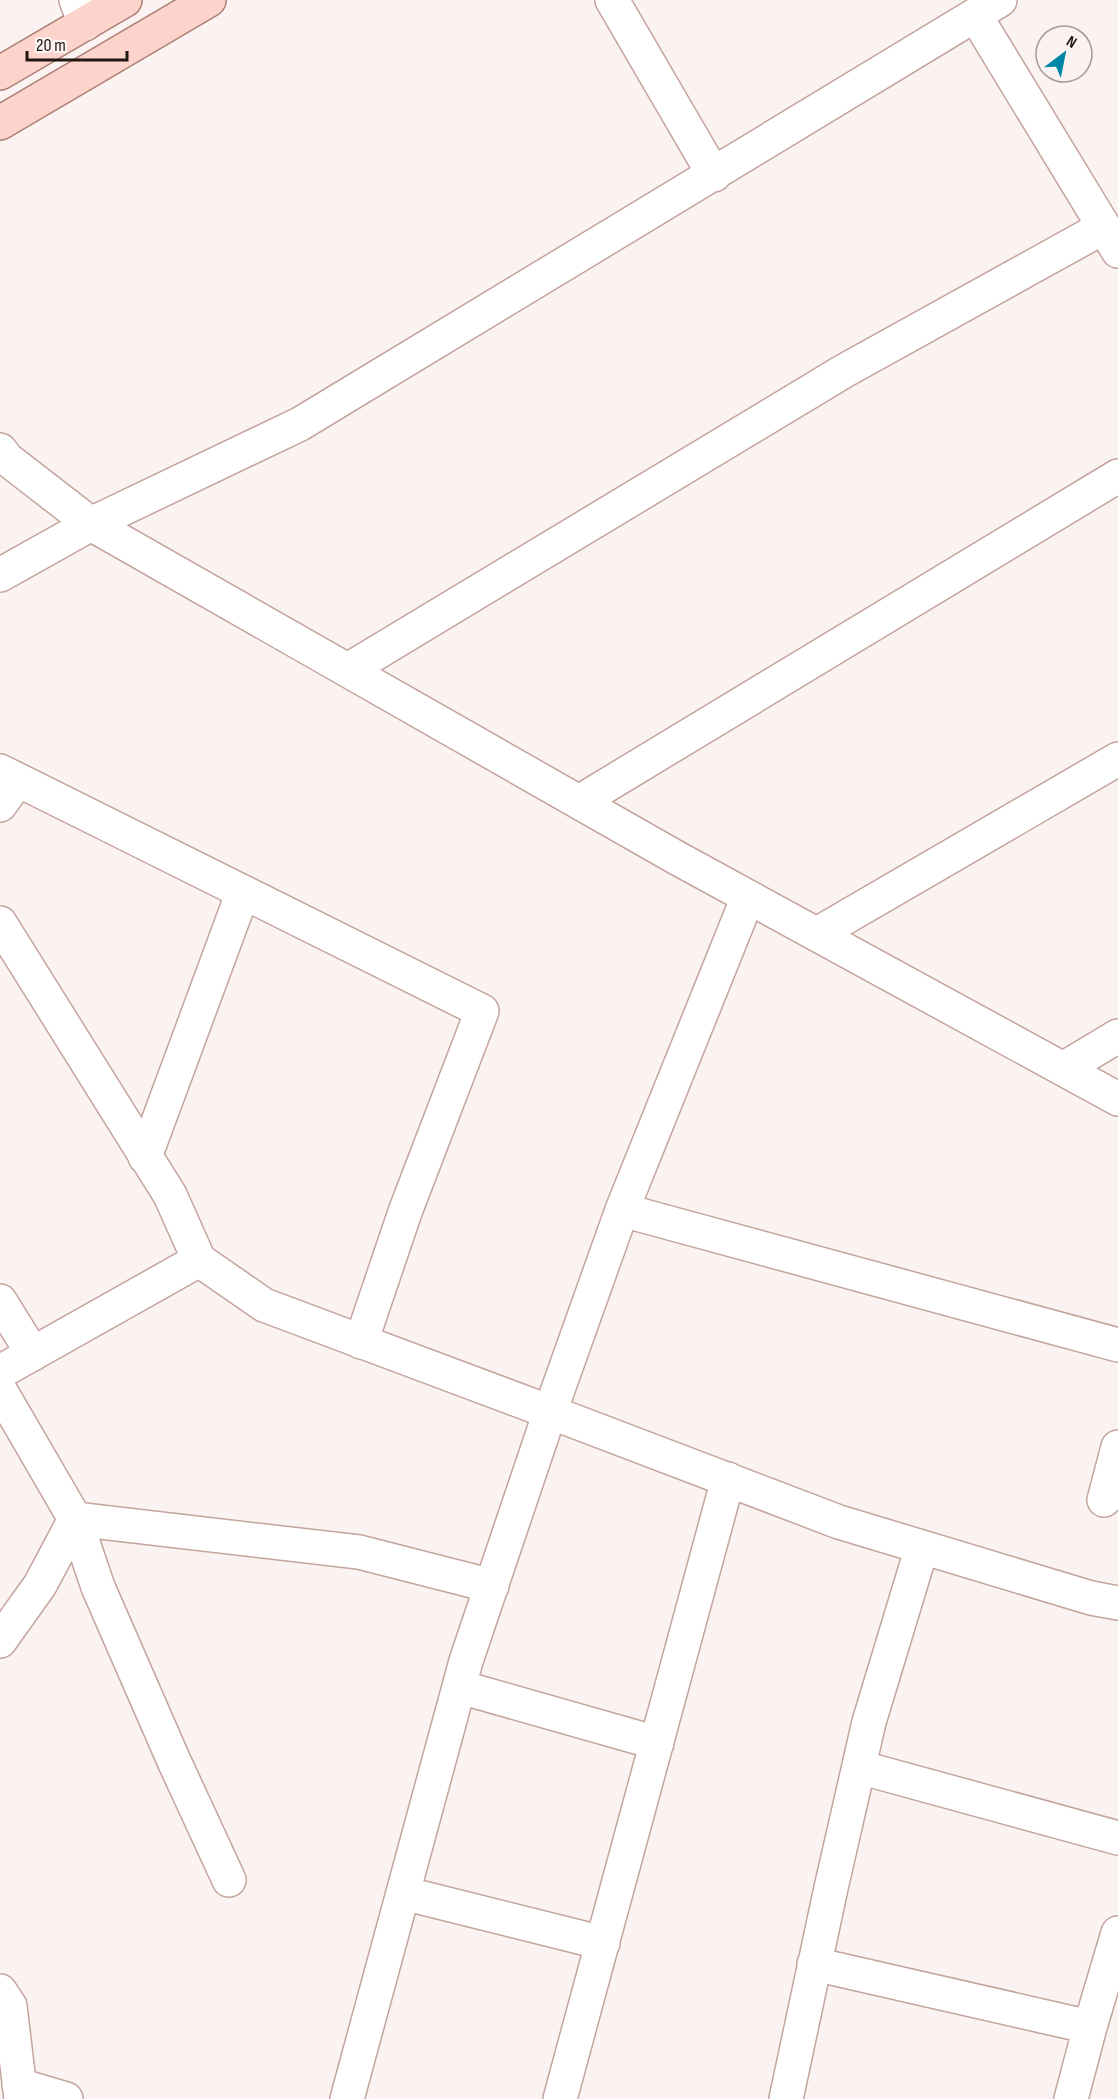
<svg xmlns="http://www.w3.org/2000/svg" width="1118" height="2099" viewBox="0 0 1118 2099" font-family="'Sofia Sans Condensed',sans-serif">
<rect width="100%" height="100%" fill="#faf3f1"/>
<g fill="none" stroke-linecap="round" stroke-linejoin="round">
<g stroke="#c4a49c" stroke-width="36">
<path id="street" d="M76,0L85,24
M612,0L714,175
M1104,227L1118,251
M0,450L7,459L91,524L0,575
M91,524L677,858L1118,1099
M91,524L300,424L1000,0
M348,670L844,371L1104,227L975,15
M0,771L482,1011L405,1212L361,1342
M579,802L1118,476
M0,805L18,780
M748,897L622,1210L1118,1345
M0,923L170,1195L199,1260
M817,934L1118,759
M1063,1069L1118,1036
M145,1157L243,892
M622,1210L550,1412L839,1522L1091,1598L1118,1603
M0,1301L33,1354
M0,1372L199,1260L264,1305L550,1412L466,1661L347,2099
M0,1390L75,1519L98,1587L174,1761L229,1880
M1104,1500L1118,1447
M0,1641L40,1585L75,1519L359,1552L492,1586
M460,1687L657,1743
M859,1767L1118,1838
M403,1893L603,1943
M814,1964L1090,2027L1071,2099
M0,1991L10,2006L21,2099
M1090,2027L1118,1933
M19,2085L66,2099
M560,2099L728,1479
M786,2099L831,1888L869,1722L922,1547"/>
</g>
<g stroke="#ae7f74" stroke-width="36">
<path id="primary" d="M0,73L125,0
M0,123L209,0"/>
</g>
<use href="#street" stroke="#fff" stroke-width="33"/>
<use href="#primary" stroke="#fcd4cb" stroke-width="33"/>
</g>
<g transform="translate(1064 54) rotate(32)"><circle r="28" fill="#faf3f1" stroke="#a49b98" stroke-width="1.5"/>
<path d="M0-4.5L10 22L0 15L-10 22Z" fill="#0087a8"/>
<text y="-9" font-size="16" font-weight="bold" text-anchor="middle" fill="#221613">N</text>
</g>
<path d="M27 51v9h100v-9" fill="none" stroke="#221613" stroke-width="3"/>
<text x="36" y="51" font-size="18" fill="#221613" stroke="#faf3f1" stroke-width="4.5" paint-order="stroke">20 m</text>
</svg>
